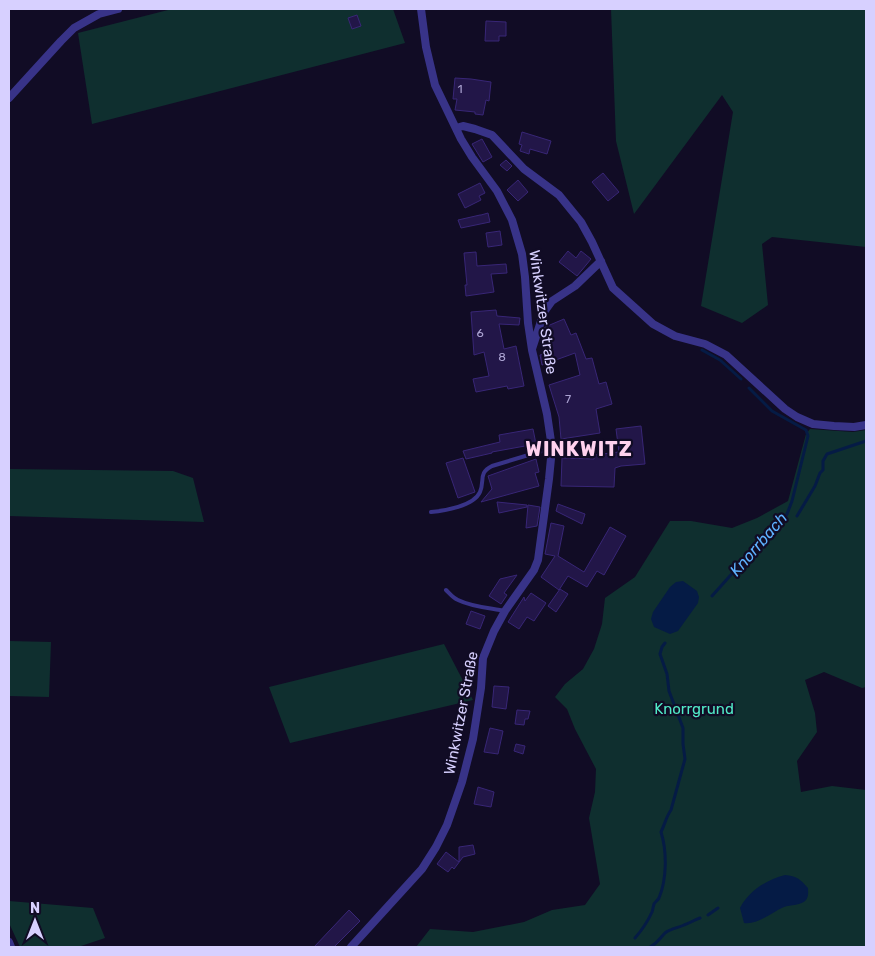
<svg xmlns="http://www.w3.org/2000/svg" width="875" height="956" viewBox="0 0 875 956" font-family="Rubik,sans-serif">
<rect width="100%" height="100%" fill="#110c25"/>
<path fill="#0f2f2f" d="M172,9H393L405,43L228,89L92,124L78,33Z
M611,9H866V247L772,237L762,244L768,305L742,323L701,306L733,112L722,95L634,214L616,141Z
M810,429L853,432L866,430V687L862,688L824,672L805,680L815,713L817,732L797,761L801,792L832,786L866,790V947H416L430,929L473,932L524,922L552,910L585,905L600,884L589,818L595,792L596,769L575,729L567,709L555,697L565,684L583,669L594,649L602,624L605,598L635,577L670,521H691L732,528L757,518L788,501L806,434Z
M9,469L173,471L193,478L204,522L9,516Z
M9,641L51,642L49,697L9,696Z
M444,644L473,700L290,743L269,687Z
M9,901L93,908L105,938L81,946V947H20L9,923Z"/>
<path fill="#051b45" d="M683,581L697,591L699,597L698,603L678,631L670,634L654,627L651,619L653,612L670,587L676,582Z
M785,875C797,876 800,879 808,888C808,892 809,896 806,900C802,905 790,905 784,907C772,912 758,925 744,923L740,908C749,891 766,880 785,875Z"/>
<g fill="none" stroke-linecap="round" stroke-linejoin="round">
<path stroke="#051b45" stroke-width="3" d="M702,350L720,360L741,379
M797,516L815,486L820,473L823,470V461L827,454L866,441
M712,596L737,568L776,529L787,514L792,501L808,436L806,430L772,411L749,388
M708,915L718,908
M635,938C642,930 648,921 652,912C653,909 653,907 654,904C655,902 658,900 659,898C667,879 667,851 661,832C665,824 666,817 671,810L685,759L683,744V728L669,691L667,674L660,654L662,647L665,643
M650,947C658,943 659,939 665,933C671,928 678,928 684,925C690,923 694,920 700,918"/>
</g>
<path fill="#221648" stroke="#382676" d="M357,15L361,26L352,29L348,18Z
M486,21L506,22V36H499V41H485Z
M455,78L471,79L491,82L489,101L486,100L483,115L475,114V112L455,110L457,99H453Z
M522,132L551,141L547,154L530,149L529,154L520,151L522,145L519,144Z
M482,139L492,157L483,162L472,144Z
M506,160L512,166L507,171L500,165Z
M603,173L619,192L608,201L592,182Z
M518,180L528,192L518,201L507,190Z
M480,183L485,193L479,196L481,200L465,208L458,194Z
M488,213L490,222L461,228L458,220L480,215H481Z
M500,231L502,245L488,247L486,233Z
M568,251L576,258L581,251L591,259L577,276L559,262Z
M476,252L477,266L506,264L507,273L491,274L494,292L466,296L465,285H467L464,253Z
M496,310L497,316L520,318L519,325L499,324L504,349L516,346L524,386L508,389L507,386L476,392L473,379L489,376L484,352L474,355L471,312Z
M564,319L571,335L576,333L586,359L592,358L599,384L606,382L612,404L596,409L600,433L561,439L559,417L549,385L580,375L575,353L542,365L540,355L550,352L543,334L545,327Z
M641,426L645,464L621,466L615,468L614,487L561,486L562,458L594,459V455L619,452L616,429Z
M533,429L536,444L492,452V453L466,459L463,451L500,442L499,435Z
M463,458L475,492L458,498L446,463Z
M536,459L539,472L535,473L539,486L481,502L492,489L488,476Z
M497,502L527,505V507L499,513Z
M558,504L585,514L582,524L556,511Z
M528,505L540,507L537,526L526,528Z
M551,523L564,526L558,556L584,572L610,527L626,536L604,575L597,571L587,587L568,576L559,590L541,577L555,556L545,554Z
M517,575L504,593L507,595L501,604L489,596L500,579Z
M560,589L568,594L556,612L548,606Z
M531,593L546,603L534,621L527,617L519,629L508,622L524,597L525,601Z
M471,611L485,616L480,629L466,624Z
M494,686L509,687L506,709L492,707Z
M517,710L530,711L528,719H525L524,725L515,724Z
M490,728L503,731L498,754L484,752Z
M516,744L525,746L523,754L514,751Z
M478,787L494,792L491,807L474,804Z
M473,845L475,854L463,857L454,869L452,867L448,872L437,864L446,852L459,862V847Z
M349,910L360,921L334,947H314Z"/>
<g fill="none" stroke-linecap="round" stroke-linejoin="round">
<path stroke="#383388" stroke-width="4" d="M431,512C444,511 474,506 480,492C485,480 478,473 492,466L552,448
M446,590C450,594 453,598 458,600C472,607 490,608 505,611"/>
<path stroke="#383388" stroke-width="8" d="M9,98L61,41L74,28L99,14L118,9
M456,128L463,126L475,129L492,135L524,169L559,195L581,222L592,242L613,288L653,324L675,336L705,344L726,355L785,409L797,417L813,424L834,426L854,427L866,425
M532,349L544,312L552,301L575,286L601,261
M9,942L11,947
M351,947L422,869L436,847L447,825L462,782L473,739L481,688L483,658L494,631L505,611L534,570L538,560L549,479L552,448L547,414L532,350L528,323L525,277L522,254L512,220L497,191L472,157L461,139L435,85L426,47L421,9"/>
</g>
<g text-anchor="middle" stroke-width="4.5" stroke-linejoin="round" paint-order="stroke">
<g font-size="12" fill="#aaa2d1">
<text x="460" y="93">1</text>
<text x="480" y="337">6</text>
<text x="502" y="361">8</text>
<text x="568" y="403">7</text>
</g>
<g font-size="15" fill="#d7d0ff" stroke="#110c25">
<text transform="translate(543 312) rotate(82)" y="5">Winkwitzer Straße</text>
<text transform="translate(461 713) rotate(-79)" y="5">Winkwitzer Straße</text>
</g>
<g font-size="15" fill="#51eac7" stroke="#110c25">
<text x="694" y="714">Knorrgrund</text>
</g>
<g font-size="16" font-style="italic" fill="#5eb1ff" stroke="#110c25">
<text transform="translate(758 544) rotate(-49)" y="6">Knorrbach</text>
</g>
<g font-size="20" font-weight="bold" letter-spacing="1" fill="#ffd2ee" stroke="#110c25">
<text x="579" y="456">WINKWITZ</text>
</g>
</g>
<rect width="875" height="956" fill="none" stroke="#d7d0ff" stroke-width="20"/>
<g transform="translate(35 921)" stroke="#110c25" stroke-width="4" paint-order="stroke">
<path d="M0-4L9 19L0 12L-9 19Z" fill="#d7d0ff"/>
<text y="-8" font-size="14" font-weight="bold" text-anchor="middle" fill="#d7d0ff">N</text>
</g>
</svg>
